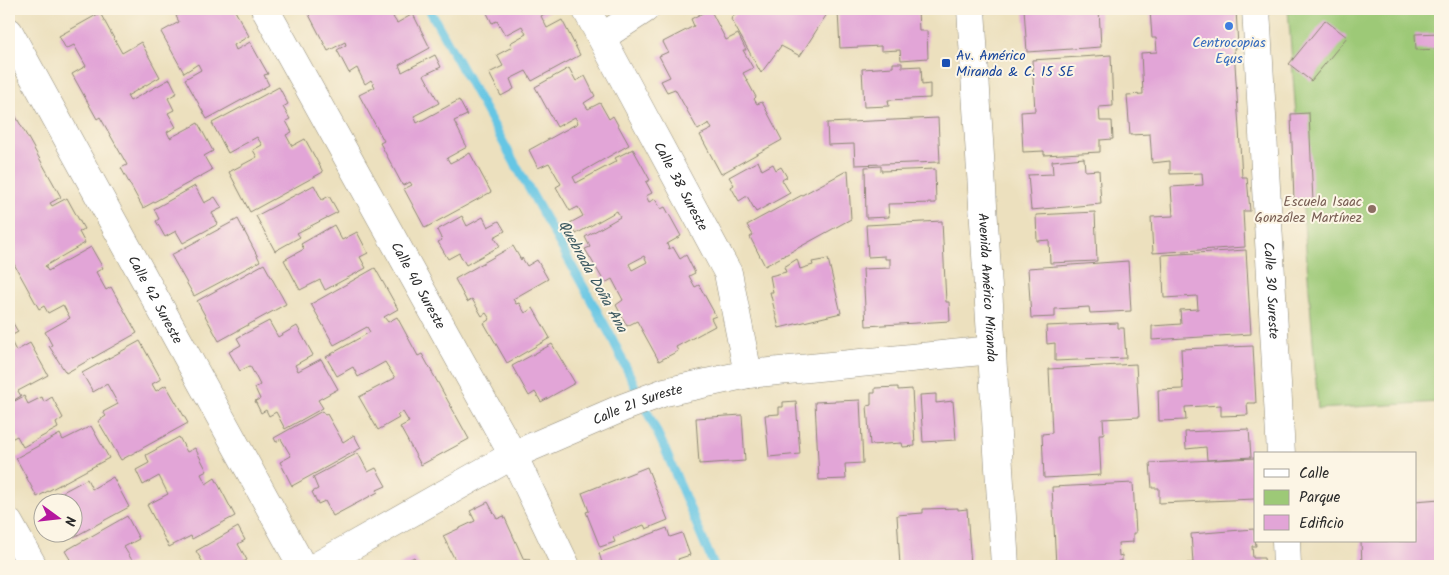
<svg xmlns="http://www.w3.org/2000/svg" width="1449" height="575" viewBox="0 0 1449 575" font-family="Kalam,sans-serif">
<rect width="100%" height="100%" fill="#fcf5e5"/>
<filter id="ink" filterUnits="userSpaceOnUse"><feTurbulence type="fractalNoise" baseFrequency=".02" numOctaves="2"/><feDisplacementMap in="SourceGraphic" scale="10" xChannelSelector="R" yChannelSelector="G"/><feConvolveMatrix kernelMatrix="1 2 1 2 8 2 1 2 1" color-interpolation-filters="sRGB"/></filter>
<filter id="wash" filterUnits="userSpaceOnUse"><feTurbulence type="fractalNoise" baseFrequency=".0096" numOctaves="4" result="noise"/><feDisplacementMap in="SourceGraphic" scale="20" xChannelSelector="R" yChannelSelector="G"/><feGaussianBlur stdDeviation="1.12" result="paint"/><feColorMatrix in="noise" values="0 0 0 0 0 0 0 0 0 0 0 0 0 0 0 0 0 1.4 0 .05"/><feComposite in="paint" operator="in"/></filter>
<g filter="url(#wash)">
<rect width="100%" height="100%" fill="#ece0be"/>
<path fill="#9dc977" stroke="#647a51" d="M1288,9H1440V402L1318,409Z"/>
<g fill="none" stroke-linecap="round" stroke-linejoin="round">
<path stroke="#66c6e4" stroke-width="9" d="M429,9L612,338L664,447L714,566"/>
</g>
<g id="blocks">
<path fill="#e2a5d7" fill-rule="evenodd" d="M190,9H234L249,36L234,45L236,50L250,42L268,74L264,75L269,85L207,119L185,79L201,70L198,64L184,73L161,32L179,22L176,16Z
M306,9H402L404,11L393,17L397,23L413,14L430,48L399,65L402,72L435,55L441,67L424,75L439,103L414,116L417,123L459,100L467,115L454,121L467,147L447,158L450,163L470,153L491,192L425,228L404,189L412,185L410,182L403,186L380,143L384,141L359,95L375,87L371,80L365,84L357,68L349,73L337,50L346,45L345,42L328,51Z
M485,9H550L551,10L541,16L547,28L562,20L580,55L532,81L526,71L510,79L514,89L501,96L489,73L503,66L497,55L512,47L510,43L526,34L522,26L505,35L497,21L492,23Z
M710,9L726,40L738,34L746,50H743L753,68L743,73L756,97L754,99L757,104L762,102L782,140L721,174L700,135L712,129L709,123L698,130L675,89L667,92L661,81L670,77L659,56L668,52L663,42L694,26L691,19Z
M739,9H819L827,14L800,56L781,46L761,73L731,19Z
M892,9H918L919,31H927L928,58L901,60L900,50L881,51V46L840,48L838,12Z
M1024,9H1099L1101,47L1027,52Z
M1165,9H1236L1238,47L1234,48L1242,177H1247L1250,211H1243L1245,247L1153,253L1151,217L1173,216L1171,187L1203,185L1202,173L1170,174V161L1152,163L1150,134L1130,135L1127,95L1143,94L1141,53L1157,52L1156,38H1152L1150,10Z
M100,13L122,53L141,42L160,77L127,96L130,101L170,79L177,93L168,98L174,110L168,113L176,127L167,132L170,138L198,123L213,151L204,156L212,170L143,208L121,168L127,165L126,163L100,117L97,119L72,74L86,66L74,45L66,49L59,36Z
M1325,20L1347,37L1311,81L1289,64Z
M1440,33V49L1416,50L1415,34Z
M1111,55L1113,106L1099,107L1100,121H1112L1113,139L1100,140V152L1044,155V151L1023,152L1021,112L1035,111L1032,60Z
M893,63H902V67L921,66L922,85L930,84V98L888,100L889,106L864,107L862,69L893,67Z
M569,68L576,81L585,76L595,96L584,103L588,109L600,103L609,119L613,116L629,145L573,177L576,183L617,161L615,158L633,149L650,180L646,182L652,193L646,196L649,202L655,199L661,209L665,207L681,236L667,244L669,249L673,247L680,259L686,255L695,273L689,276L695,287L699,285L716,316L711,318L715,326L676,347L678,351L659,361L637,321L627,326L616,305L623,300L612,279L605,283L585,249L590,247L585,237L620,217L617,211L576,234L570,223L583,216L578,207L570,211L556,187L561,184L549,163L538,168L529,150L578,123L575,117L557,127L535,87ZM644,256L647,262L632,270L629,264Z
M279,87L288,104L283,107L290,119L286,121L292,132L286,135L292,146L305,139L323,172L250,212L229,172L257,157L253,150L262,145L257,137L228,153L212,123Z
M14,113L61,197L50,203L52,206L67,198L84,229L79,232L85,243L45,266L48,271L91,247L103,268L96,272L106,290L111,287L137,333L66,373L49,346L52,345L45,332L70,318L63,305L48,313L44,306L39,309L9,255V115Z
M1309,113L1313,202H1294L1291,114Z
M938,118L940,162L855,165L854,144L828,145L827,123Z
M1084,158L1085,171L1099,170L1101,204L1031,210L1028,175L1053,174L1052,161Z
M758,161L762,170L773,164L776,170L781,167L787,177L782,180L790,193L756,212L747,196L739,201L731,187L734,185L729,177Z
M881,166V171L935,169L936,203L888,204L889,217L866,218L865,167Z
M848,170L851,219L765,266L750,237L753,235L747,225Z
M314,185L322,200L329,196L338,212L297,233L300,237L275,251L256,216Z
M195,186L204,203L215,197L222,208L212,213L218,224L183,243L176,231L165,237L156,221L159,219L154,209Z
M1095,212L1097,261L1050,263L1049,240L1037,241L1036,215Z
M462,216L467,226L483,217L488,227L499,221L505,231L494,237L500,246L466,265L459,253L448,259L438,242L442,240L437,230Z
M238,219L260,261L194,296L171,255Z
M942,221L946,302H949L950,321L866,326L863,269L890,268V259H885V256L868,257L866,225Z
M334,225L342,240L357,232L368,253L360,257L366,268L325,290L320,280L300,290L284,260L304,249L301,244Z
M513,246L521,260L522,258L527,266L537,260L548,279L513,299L516,304L519,303L525,313L533,308L550,338L507,363L484,323L490,319L486,313L482,316L472,299L467,302L455,279Z
M1246,250L1251,334L1152,340V326L1181,324L1180,310L1198,309L1197,296L1164,298L1162,255Z
M797,259L800,269L813,265L812,262L828,259L841,313L779,328L770,292H773L770,276L786,272L784,267Z
M1128,261L1131,311L1090,313L1089,307L1055,309V317L1031,318L1028,268Z
M264,264L286,304L219,341L197,301Z
M375,268L398,309L384,317L388,322L397,317L418,356L422,354L469,439L421,465L400,427L409,422L403,412L397,415L399,418L378,430L359,397L395,378L385,362L358,377L353,367L337,376L326,357L370,332L367,327L334,345L311,304Z
M9,316L18,332L9,337Z
M269,321L278,337L297,326L313,355L295,365L298,371L321,359L338,389L318,400L323,408L285,429L276,412L269,416L266,410L261,413L255,401L260,399L255,388L260,385L255,375L250,366L240,371L229,352L241,345L237,338Z
M1118,323V328H1124L1126,358L1055,361V343L1047,344L1046,326Z
M140,341L161,379L152,384L156,391L166,385L188,423L121,460L98,421L106,416L103,412L118,404L107,384L93,392L82,373Z
M12,343L16,351L30,343L48,375L18,391L21,396L9,403V345Z
M552,344L575,383L541,402L535,392L529,396L512,366Z
M1253,346L1256,403H1247L1248,415L1221,416V405L1185,407L1186,420L1159,421L1158,390L1183,389L1181,349Z
M1136,364L1139,417L1103,419L1104,434H1099L1101,475L1044,478L1042,434L1052,433L1049,369Z
M898,387V390L912,389L915,446L903,447L902,443L870,445L867,406L871,405V393H875V388Z
M936,394V403L953,401L956,440L923,442L920,395Z
M24,396L28,404L42,397L44,402L52,397L63,418L56,423L58,428L23,447L17,436L9,440V404Z
M860,400L863,463L845,464L846,479L819,480L815,402Z
M796,401L800,454L769,457L765,415L779,414V407H783V402Z
M322,411L325,415L327,414L343,442L354,435L361,448L292,486L280,462L291,456L281,439L276,442L274,438Z
M742,415L745,461L699,464L696,418Z
M91,426L109,458L37,497L16,458L60,434L63,440Z
M1249,429L1251,457L1207,460L1206,447L1186,449L1185,432Z
M179,437L187,452L195,448L207,471L201,474L206,484L215,478L235,516L192,539L191,536L169,547L147,505L168,494L159,476L143,485L136,470L149,463L146,455Z
M358,453L368,472L376,468L386,486L377,490L378,492L333,516L325,501L318,504L312,492L318,489L313,477Z
M1255,458V499L1159,503V488H1152L1150,463Z
M647,467L668,520L646,529L644,525L613,537L615,542L600,547L586,512L589,511L582,493Z
M113,477L129,507L74,537L72,532V502H44L87,479L92,489Z
M1133,483L1136,533H1133V542L1118,543L1119,556L1122,555V561H1118V566H1056L1052,487Z
M1440,499V566H1362L1361,541H1415V501Z
M488,502L497,519L504,516L524,560L529,559L532,566H458L443,536L475,521L470,511Z
M958,508V510L967,509L971,566H900L897,515L923,513V509Z
M127,516L139,539L124,547L133,562L125,566H74L65,551Z
M238,527L245,540L238,544L247,560L236,566H205L196,551Z
M667,528L670,537L682,533L690,555L678,559L681,566H603L599,553Z
M1254,529L1256,546H1252L1253,558H1264L1265,566H1187V563H1193L1191,534Z
M414,557L420,566H398Z"/>
</g>
</g>
<g filter="url(#ink)">
<use href="#blocks" fill-opacity="0" stroke="#8c8674" stroke-width="1"/>
<g fill="none" stroke-linecap="round" stroke-linejoin="round">
<g stroke="#8c8674" stroke-width="29">
<g id="minor">
<path id="s1" d="M265,9L513,455L566,566"/>
<path id="s2" d="M586,9L728,273L748,374"/>
<path id="s3" d="M971,9L1005,566"/>
<path id="s4" d="M1256,9L1281,454"/>
<path id="s5" d="M9,32L302,566"/>
<path d="M602,37L645,9"/>
<path d="M9,523L33,566"/>
<path d="M1286,541L1287,566"/>
<path id="s6" d="M317,566L513,455L622,408L665,392L748,374L992,350"/>
</g>
</g>
<use href="#minor" stroke="#fff" stroke-width="28"/>
</g>
</g>
<circle fill="#3f7fe0" stroke="#fcf5e5" stroke-width="2" cx="1229" cy="26" r="5"/>
<rect fill="#1a4fb4" stroke="#fcf5e5" stroke-width="2" x="941" y="58" width="10" height="10" rx="2.5"/>
<circle fill="#8d6e63" stroke="#fcf5e5" stroke-width="2" cx="1372" cy="209" r="5"/>
<g text-anchor="middle" stroke-width="4" stroke-linejoin="round" paint-order="stroke">
<g font-size="14" fill="#366cbe" stroke="#fcf5e5">
<text x="1229" y="47">Centrocopias<tspan x="1229" dy="16">Equs</tspan></text>
</g>
<g font-size="14" fill="#164399" stroke="#fcf5e5" text-anchor="start">
<text x="956" y="60">Av. Américo<tspan x="956" dy="16">Miranda &amp; C. 15 SE</tspan></text>
</g>
<g font-size="14" fill="#2b2b2b" stroke="#fcf5e5">
<text dy="5" stroke="none"><textPath href="#s2" startOffset="201">Calle 38 Sureste</textPath></text>
<text dy="5" stroke="none"><textPath href="#s1" startOffset="316">Calle 40 Sureste</textPath></text>
<text dy="5" stroke="none"><textPath href="#s3" startOffset="279">Avenida Américo Miranda</textPath></text>
<text dy="5" stroke="none"><textPath href="#s4" startOffset="282">Calle 30 Sureste</textPath></text>
<text dy="5" stroke="none"><textPath href="#s5" startOffset="305">Calle 42 Sureste</textPath></text>
<text dy="5" stroke="none"><textPath href="#s6" startOffset="360">Calle 21 Sureste</textPath></text>
</g>
<g font-size="14" fill="#785e54" stroke="#fcf5e5" text-anchor="end">
<text x="1362" y="206">Escuela Isaac<tspan x="1362" dy="16">González Martínez</tspan></text>
</g>
<g font-size="15" font-style="italic" fill="#3d5a62" stroke="#fcf5e5">
<text transform="translate(593 276) rotate(61)" y="5">Quebrada Doña Ana</text>
</g>
</g>
<rect width="1449" height="575" fill="none" stroke="#fcf5e5" stroke-width="30"/>
<rect x="1254" y="452" width="162" height="90" fill="#fcf5e5" stroke="#a8a49b"/>
<rect x="1264" y="469" width="25" height="8" fill="#ffffff" stroke="#a8a49b"/>
<text x="1299" y="478" font-size="15" fill="#2b2b2b">Calle</text>
<rect x="1264" y="490" width="25" height="15" fill="#9dc977" stroke="#a8a49b"/>
<text x="1299" y="502" font-size="15" fill="#2b2b2b">Parque</text>
<rect x="1264" y="515" width="25" height="15" fill="#e2a5d7" stroke="#a8a49b"/>
<text x="1299" y="528" font-size="15" fill="#2b2b2b">Edificio</text>
<g transform="translate(58 518) rotate(105)"><circle r="24" fill="#fcf5e5" stroke="#a8a49b"/>
<path d="M0-4L9 19L0 12L-9 19Z" fill="#b5179e"/>
<text y="-8" font-size="14" font-weight="bold" text-anchor="middle" fill="#2b2b2b">N</text>
</g>
</svg>
